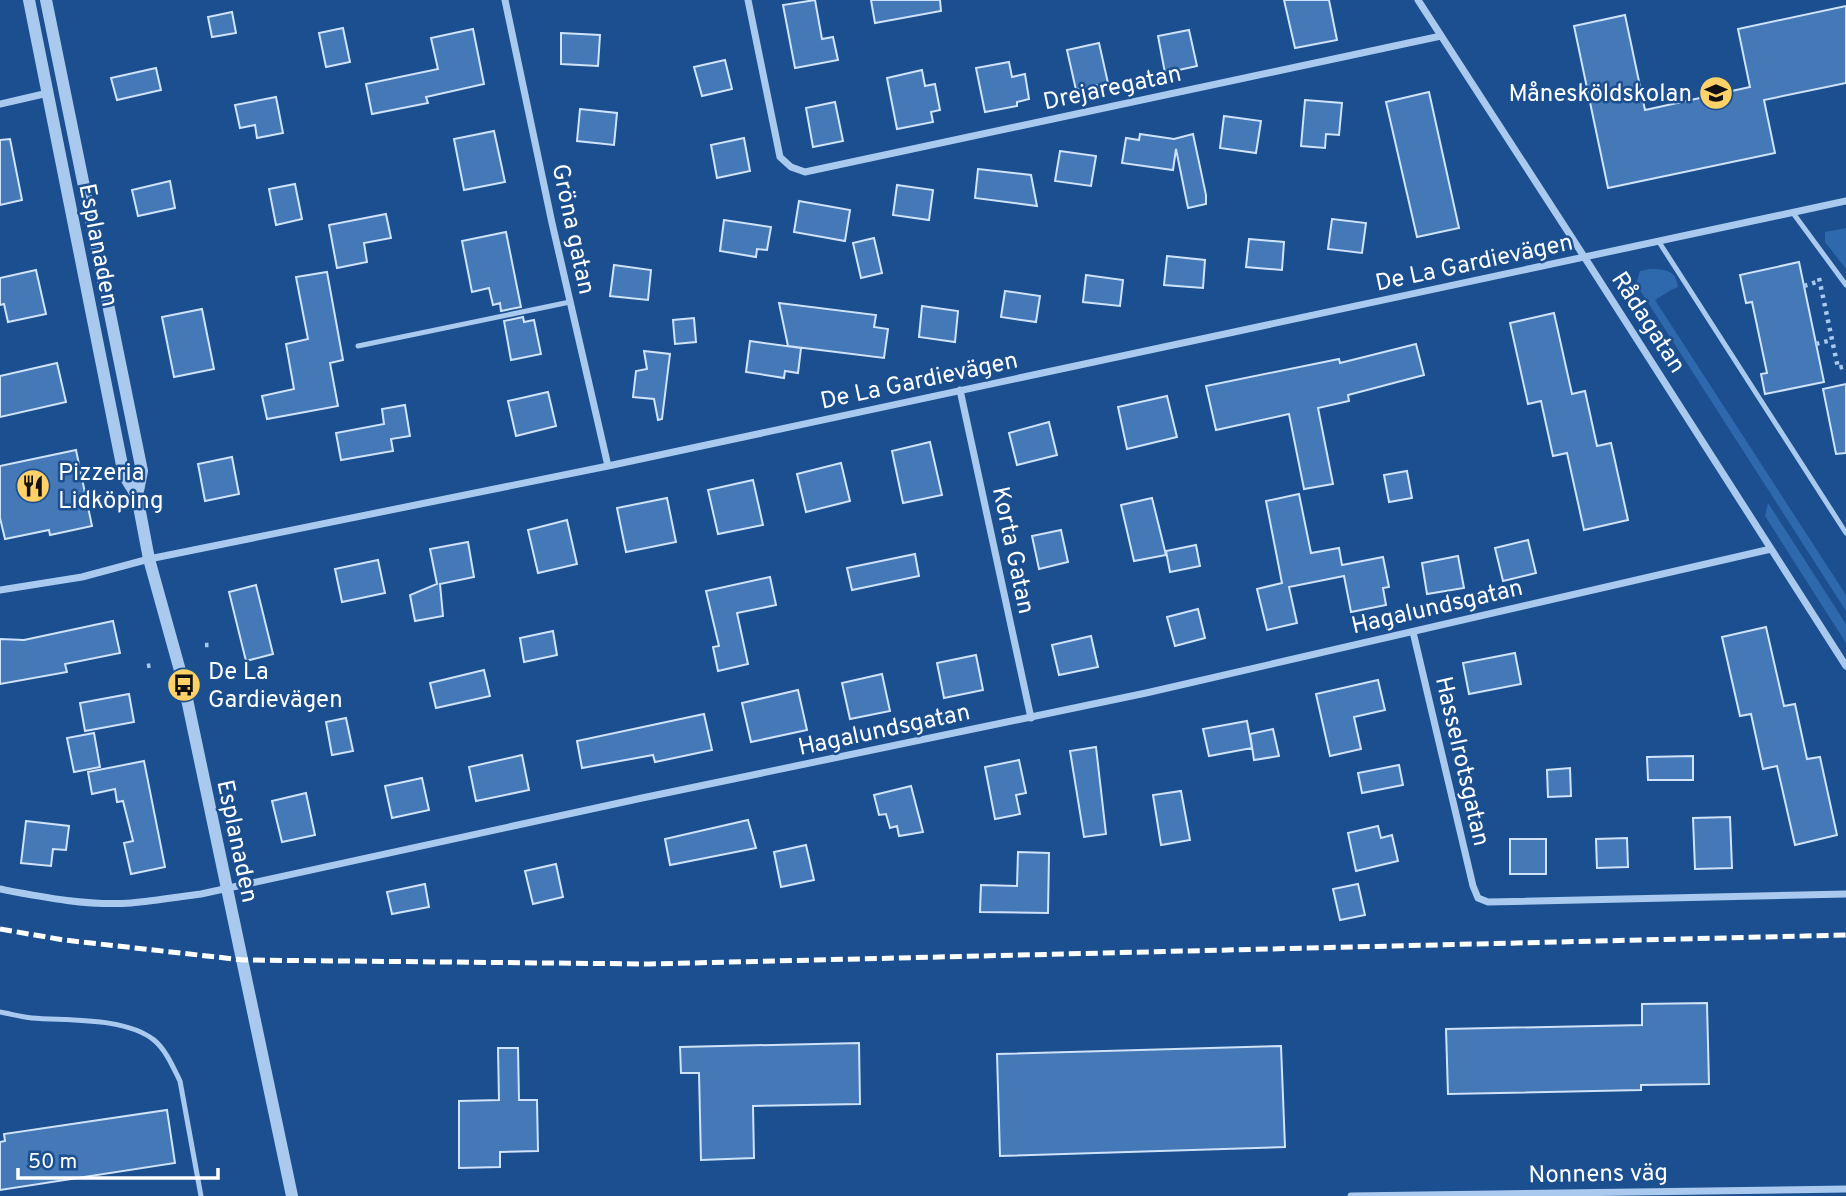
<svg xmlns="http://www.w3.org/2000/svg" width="1846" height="1196" viewBox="0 0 1846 1196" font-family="Overpass,sans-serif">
<rect width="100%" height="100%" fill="#1b4f8f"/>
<path fill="#2e69ad" d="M1846,228V269L1825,242V232Z
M1650,269C1665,269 1676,270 1678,287L1671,290L1655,300L1846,595V611L1636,284L1640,271Z
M1768,503L1846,624V643L1765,516Z"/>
<path fill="#4478b7" stroke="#cfe3fa" stroke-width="2" d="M815,0L822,39L833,37L838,60L795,68L783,5Z
M871,0H940L941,11L875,23Z
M1284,0H1329L1337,40L1295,48Z
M1846,6V83L1764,100L1775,153L1608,188L1574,26L1625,15L1645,110L1750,87L1738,29Z
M232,12L236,33L212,37L208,17Z
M343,28L350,62L326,67L319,33Z
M473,29L484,84L426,97L428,103L372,114L366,84L438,69L431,38Z
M1189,30L1197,66L1165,73L1158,36Z
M561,33L600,35L598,66L561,64Z
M1099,43L1108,83L1076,90L1067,50Z
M725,60L732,89L702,96L694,67Z
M1009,62L1012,77L1025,74L1029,99L1017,102V106L985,112L976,68Z
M156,68L161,90L117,100L111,78Z
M922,70L925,86L935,84L940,110L931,112L933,122L897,129L887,78Z
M1429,92L1459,228L1417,237L1386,102Z
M276,97L283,133L257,138L255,125L240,128L235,105Z
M1305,100L1342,103L1339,135L1326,134L1325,148L1301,146Z
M835,102L843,141L813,147L806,108Z
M580,109L617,113L614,145L577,141Z
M1224,116L1261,121L1256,153L1220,148Z
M494,131L505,182L464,190L454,139Z
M1140,134L1174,139L1193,134L1206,195V204L1188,208L1176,149L1173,170L1122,163L1126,138L1139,140Z
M744,138L750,171L717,178L711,145Z
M10,139L22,200L0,205V140Z
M1060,151L1096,156L1091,186L1055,181Z
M978,169L1031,175L1037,206L975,198Z
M170,181L175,208L138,216L132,190Z
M295,184L302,219L276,225L269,189Z
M897,185L933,190L929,220L893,215Z
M799,201L850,210L845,241L794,232Z
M386,214L391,238L364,243L367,262L337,268L329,225Z
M1332,219L1366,223L1362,253L1328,249Z
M724,220L771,227L767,250L757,249L756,257L720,251Z
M506,232L521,307L501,311L500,303L493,305L489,288L472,292L462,241Z
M874,238L882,273L861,278L853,243Z
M1249,239L1284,242L1282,270L1246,267Z
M1167,256L1205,260L1203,288L1164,285Z
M1799,262L1824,382L1765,394L1761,374L1767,373L1752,302L1746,303L1740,275Z
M614,265L651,270L648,300L610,296Z
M36,270L46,314L8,322L4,304L0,305V278Z
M327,272L343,360L330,363L338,406L267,419L262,396L294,389L286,344L308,339L296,277Z
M1086,275L1123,280L1120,306L1083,302Z
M1005,291L1040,296L1036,322L1001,317Z
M779,303L876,315L874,327L888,329L884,358L788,346Z
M922,306L958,311L955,342L919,337Z
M202,309L214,369L174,377L162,317Z
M1554,313L1572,394L1585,391L1597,446L1611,443L1628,520L1584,530L1567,453L1553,456L1541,401L1528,404L1510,323Z
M523,317L524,322L534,320L541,354L511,360L504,321Z
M694,318L696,342L675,344L673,320Z
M750,341L801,348L798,373L785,371L784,378L746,372Z
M1416,344L1424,375L1348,395L1349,401L1318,408L1333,484L1304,489L1289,414L1216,430L1206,386L1339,359L1340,363Z
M644,351L670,354L662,419L658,420L654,399L633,397L636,371L647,369Z
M57,363L66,402L0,417V376Z
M1846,384V453L1836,454L1823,389Z
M548,392L556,426L516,436L508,401Z
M1167,396L1177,437L1127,449L1118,407Z
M405,405L410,436L391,439L393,451L341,460L336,433L384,424L382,409Z
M1049,422L1057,455L1017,465L1009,433Z
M930,442L942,495L903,503L892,451Z
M76,450L92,526L50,535L49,530L5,539L0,518V466Z
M232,457L239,494L205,501L198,464Z
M841,463L850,501L806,512L797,474Z
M1407,471L1412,498L1389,502L1384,475Z
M753,480L763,525L718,534L708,490Z
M1299,494L1311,553L1339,548L1342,565L1383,557L1389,587L1383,588L1386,605L1351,612L1344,576L1289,587L1297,623L1267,630L1257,589L1282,583L1266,501Z
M667,498L676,542L626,552L617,508Z
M1152,498L1166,555L1134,561L1121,505Z
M567,520L577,564L538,573L528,530Z
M1061,530L1068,562L1039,569L1032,536Z
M1528,540L1536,573L1503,581L1495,548Z
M468,542L474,577L440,584L443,616L415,621L410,595L437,584L430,549Z
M1196,545L1200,566L1170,572L1166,551Z
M915,554L919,576L852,590L847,568Z
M1458,556L1464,588L1427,594L1422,563Z
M378,560L385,593L342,602L335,569Z
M770,577L776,605L737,613L748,664L718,671L713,647L719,646L706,591Z
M256,585L273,654L246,661L229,592Z
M1198,609L1205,638L1175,646L1167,617Z
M113,621L120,653L65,664L67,672L0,684V639L24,640Z
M1766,627L1784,706L1795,704L1807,759L1820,757L1837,835L1795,845L1777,766L1763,769L1751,714L1740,716L1722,637Z
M553,631L557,655L524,662L520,638Z
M1091,636L1098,667L1059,675L1052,645Z
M1515,653L1521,684L1469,694L1463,663Z
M976,655L983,690L944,698L937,663Z
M484,670L490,696L436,708L430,683Z
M882,674L890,711L850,719L842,683Z
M1378,680L1385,710L1354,717L1361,749L1330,756L1316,694Z
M798,690L807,730L751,742L742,703Z
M129,694L134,722L85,731L80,703Z
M704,714L712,750L655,762L653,755L582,768L577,741Z
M346,718L353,751L332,755L326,722Z
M1247,721L1252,748L1209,756L1203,729Z
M1273,729L1279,756L1254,760L1250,734Z
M94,733L100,767L74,772L67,738Z
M1096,747L1106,834L1084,837L1070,751Z
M522,755L529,790L476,801L469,767Z
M1693,756V780H1648L1647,757Z
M1019,760L1026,793L1016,795L1020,814L995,819L985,767Z
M144,761L165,867L131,874L124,843L133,841L123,801L117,802L115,789L92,794L88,772Z
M1399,765L1403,785L1362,793L1358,773Z
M1570,768L1571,796L1548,797L1547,770Z
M422,778L429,810L392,818L385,786Z
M911,786L923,832L899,836L897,826L890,828L886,814L879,815L874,795Z
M1181,791L1190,840L1161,845L1153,795Z
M306,793L315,835L282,842L272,801Z
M1730,817L1732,868L1695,869L1693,818Z
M748,820L756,848L670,865L665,839Z
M26,821L69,826L66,850L53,849L51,866L21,863Z
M1378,826L1381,838L1392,835L1398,861L1356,871L1348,833Z
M1627,838L1628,867L1597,868L1596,839Z
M1510,839H1546V874H1510Z
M806,845L814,880L781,887L774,852Z
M1018,852L1049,853L1048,913L980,912L981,885L1017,886Z
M556,864L563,897L533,904L525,871Z
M425,884L429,907L392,914L387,892Z
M1358,884L1365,915L1340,920L1333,889Z
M1707,1003L1709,1084L1641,1085V1090L1448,1094L1446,1029L1642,1025V1004Z
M859,1043L860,1104L753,1106L754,1158L701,1160L699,1073H681L680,1047Z
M1281,1046L1285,1147L1000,1156L997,1054Z
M498,1048H518L519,1100H537L538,1151L500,1152V1167L459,1168V1101L499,1100Z
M167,1110L175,1163L0,1190V1142L5,1141L4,1134Z"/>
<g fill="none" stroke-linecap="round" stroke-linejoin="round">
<path stroke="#a9c9ee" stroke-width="4.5" stroke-dasharray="3.5 5" stroke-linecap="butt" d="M1819,278L1838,368L1846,366
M1804,286L1820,281
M1816,344L1832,340
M205,645H209
M147,666L153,665"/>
<path stroke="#a9c9ee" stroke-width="5" d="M1793,213L1846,285
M1659,242L1846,533
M358,346L570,302
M0,1012C11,1014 21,1017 32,1018C68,1021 125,1017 154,1040C166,1050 173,1067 180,1081L201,1196"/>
<path stroke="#a9c9ee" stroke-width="7" d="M505,0L552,223L608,466
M748,0L780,157L791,167L805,172L1441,36
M1418,0L1585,258L1846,666
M0,104L48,93
M960,390L1031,718
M0,590L82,577L149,559L608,466L1846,201
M1413,632L1473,886L1478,898L1488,902L1846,894
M0,889C42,897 87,906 131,903C154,901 178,897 201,894L642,798L1146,693L1771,549
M1351,1196L1846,1189"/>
<path stroke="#a9c9ee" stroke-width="12" d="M29,0L124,475L137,496L149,559L184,685L292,1196
M46,0L142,471L137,496"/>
<path stroke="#fff" stroke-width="5" stroke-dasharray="12 5" stroke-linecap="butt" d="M0,929L64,940L243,960L650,964L1846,935"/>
</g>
<defs>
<g id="school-disc" transform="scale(1.75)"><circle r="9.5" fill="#ffd166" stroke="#1b4f8f"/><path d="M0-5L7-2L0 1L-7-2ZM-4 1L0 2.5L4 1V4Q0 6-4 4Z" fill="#111"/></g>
<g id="restaurant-disc" transform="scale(1.75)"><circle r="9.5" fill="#ffd166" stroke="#1b4f8f"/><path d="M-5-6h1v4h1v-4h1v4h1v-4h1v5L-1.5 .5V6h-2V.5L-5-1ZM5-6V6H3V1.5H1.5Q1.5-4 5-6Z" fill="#111"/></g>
<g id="bus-disc" transform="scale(1.75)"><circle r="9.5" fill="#ffd166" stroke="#1b4f8f"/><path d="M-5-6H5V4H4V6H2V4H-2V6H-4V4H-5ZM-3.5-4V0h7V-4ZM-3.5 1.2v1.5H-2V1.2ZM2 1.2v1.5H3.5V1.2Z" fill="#111"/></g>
</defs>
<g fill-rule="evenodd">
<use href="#school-disc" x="1716" y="93"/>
<use href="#restaurant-disc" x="33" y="486"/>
<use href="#bus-disc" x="184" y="685"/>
</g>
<g text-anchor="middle" stroke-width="5" stroke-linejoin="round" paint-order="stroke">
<g font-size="24" fill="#fff" stroke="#1b4f8f">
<text transform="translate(1112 87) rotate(-12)" y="8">Drejaregatan</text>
<text transform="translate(574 229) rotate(78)" y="8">Gröna gatan</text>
<text transform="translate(99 245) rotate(79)" y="8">Esplanaden</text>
<text transform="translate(1474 262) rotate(-12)" y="8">De La Gardievägen</text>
<text transform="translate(1649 322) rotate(57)" y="8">Rådagatan</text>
<text transform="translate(919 380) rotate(-12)" y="8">De La Gardievägen</text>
<text transform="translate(1014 550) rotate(78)" y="8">Korta Gatan</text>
<text transform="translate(1437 606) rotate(-13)" y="8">Hagalundsgatan</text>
<text transform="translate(884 729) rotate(-12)" y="8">Hagalundsgatan</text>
<text transform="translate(1463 761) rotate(77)" y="8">Hasselrotsgatan</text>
<text transform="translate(238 841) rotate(78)" y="8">Esplanaden</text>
<text transform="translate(1598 1173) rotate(-1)" y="8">Nonnens väg</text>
</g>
<g font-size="24" fill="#fff" stroke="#1b4f8f" text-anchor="start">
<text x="1692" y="101" text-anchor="end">Månesköldskolan</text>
<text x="58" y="480">Pizzeria<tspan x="58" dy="28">Lidköping</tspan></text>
<text x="208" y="679">De La<tspan x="208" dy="28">Gardievägen</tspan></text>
</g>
</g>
<path d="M18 1168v10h200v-10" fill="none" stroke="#ffffff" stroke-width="3.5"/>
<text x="28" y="1168" font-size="21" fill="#ffffff" stroke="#1b4f8f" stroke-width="5" paint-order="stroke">50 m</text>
</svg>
